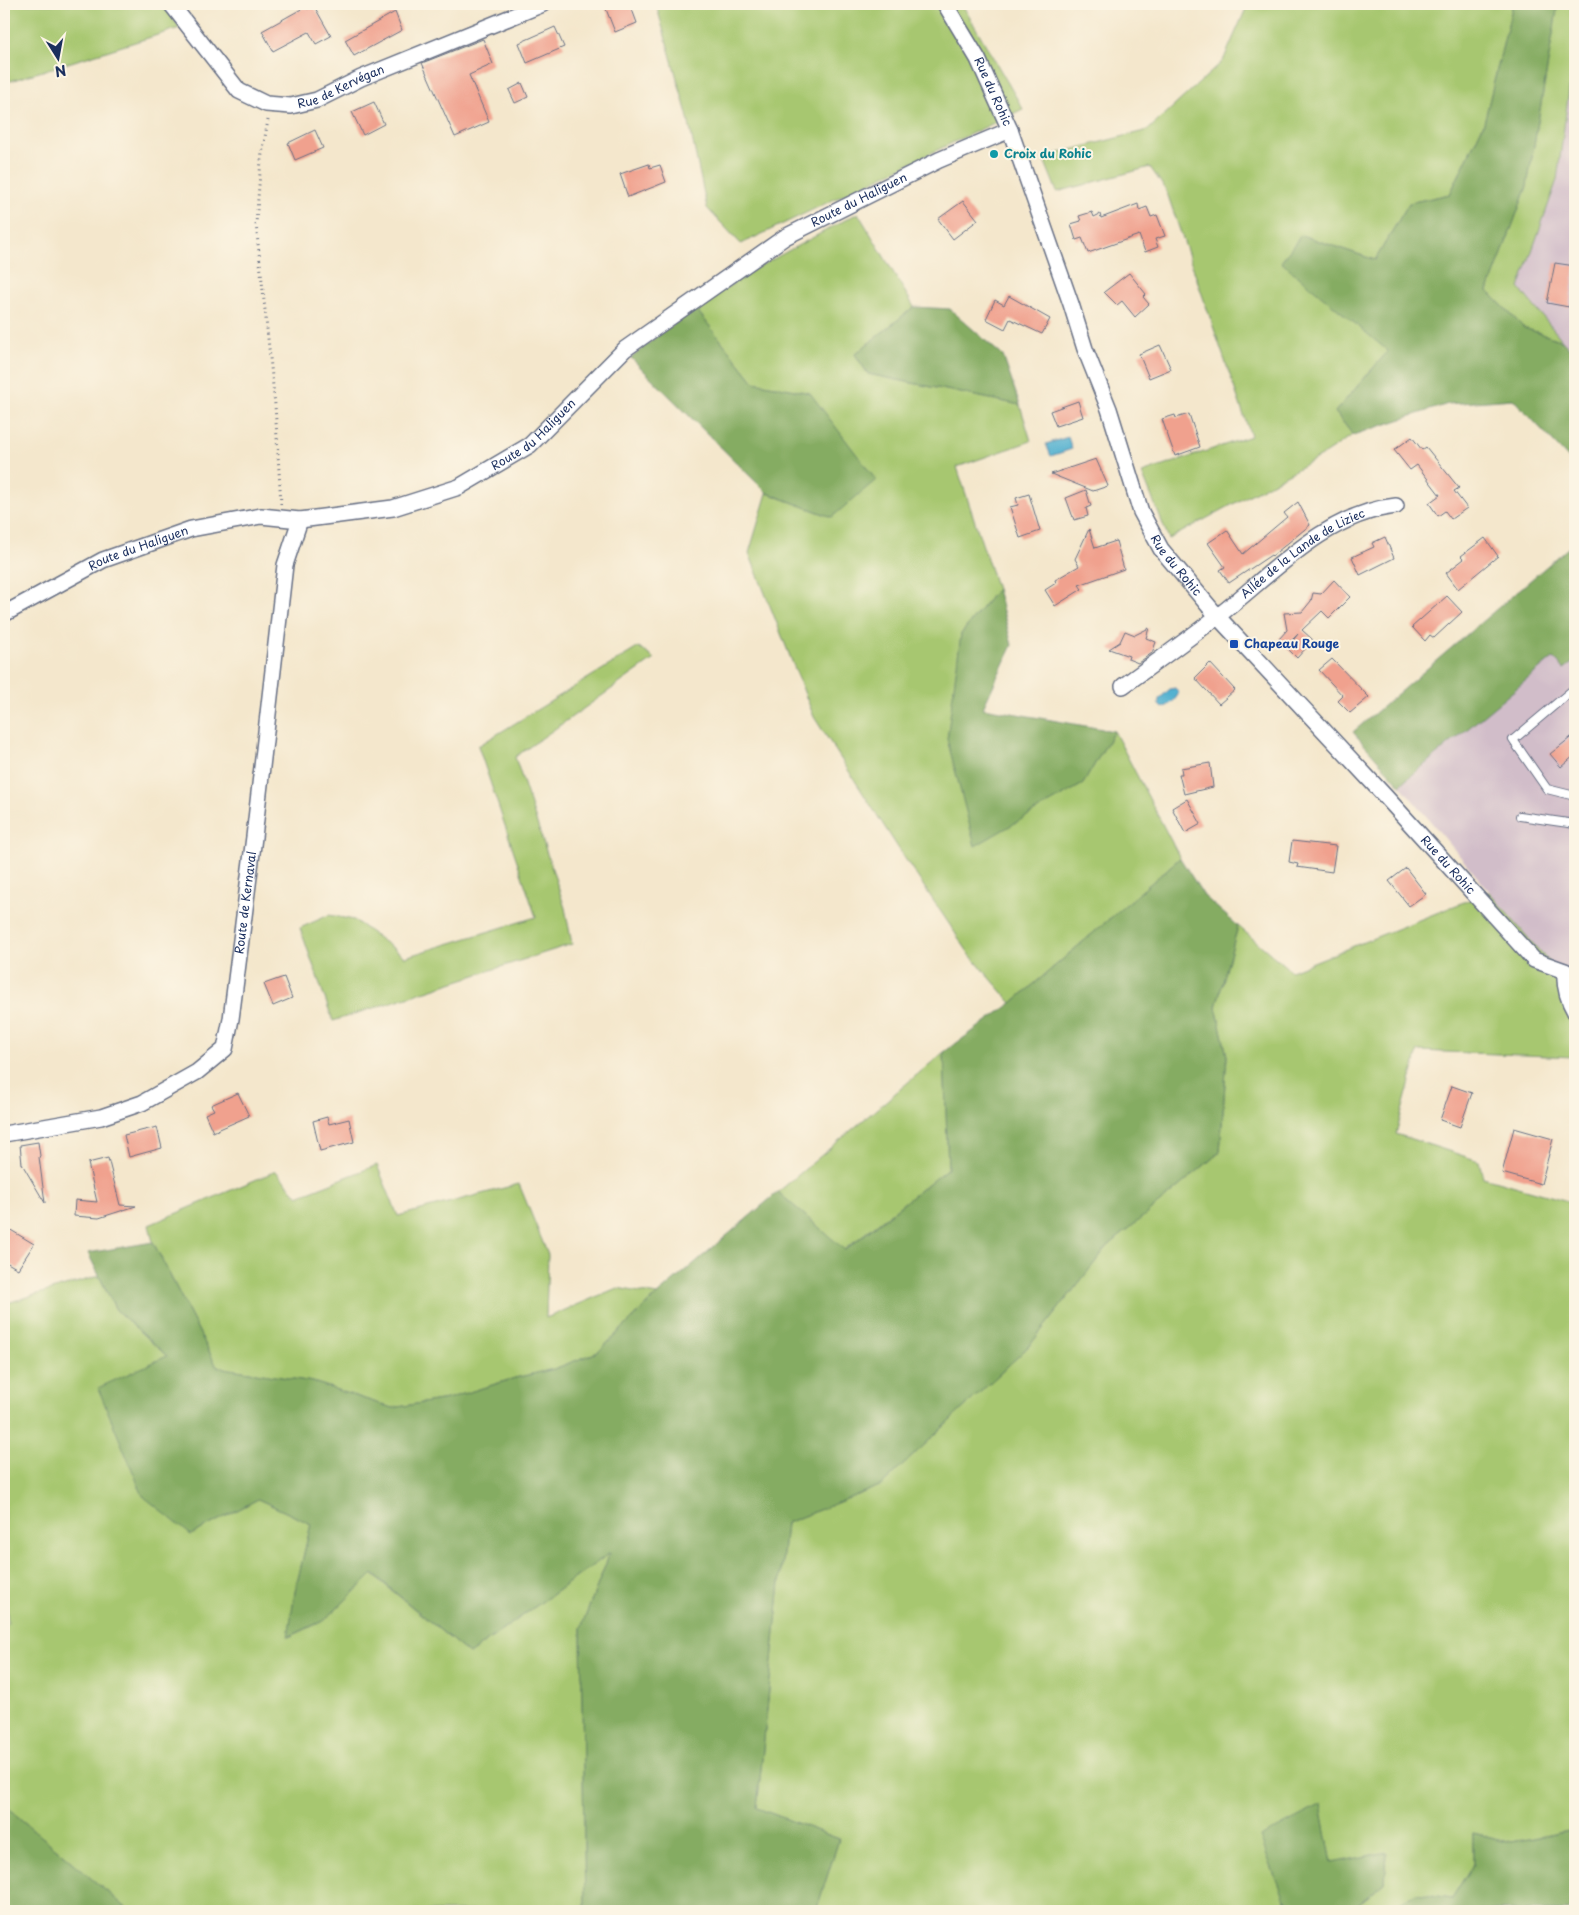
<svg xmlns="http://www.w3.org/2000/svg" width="1579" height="1915" viewBox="0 0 1579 1915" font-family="'Playpen Sans',sans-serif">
<rect width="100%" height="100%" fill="#fcf5e5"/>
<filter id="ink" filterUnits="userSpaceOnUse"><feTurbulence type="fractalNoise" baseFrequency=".02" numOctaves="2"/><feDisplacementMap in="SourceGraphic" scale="10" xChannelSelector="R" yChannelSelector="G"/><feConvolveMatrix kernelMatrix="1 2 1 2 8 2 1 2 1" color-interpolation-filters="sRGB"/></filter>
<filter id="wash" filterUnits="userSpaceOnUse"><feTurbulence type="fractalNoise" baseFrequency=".0096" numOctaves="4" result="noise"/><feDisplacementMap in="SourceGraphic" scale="20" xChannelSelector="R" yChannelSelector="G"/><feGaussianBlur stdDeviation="1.12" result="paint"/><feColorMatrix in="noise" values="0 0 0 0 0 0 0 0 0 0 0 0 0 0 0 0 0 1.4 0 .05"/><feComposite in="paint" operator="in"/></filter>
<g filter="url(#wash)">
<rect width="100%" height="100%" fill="#f4e7cc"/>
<path fill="#d1bdc9" d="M1575,45V354L1546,323L1519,288L1557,180Z
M1553,658L1564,669L1575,661V993L1400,785Z"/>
<path fill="#a7c76f" stroke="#617b66" d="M4,4H163L180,28L4,83Z
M656,4H962L1023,109L741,244L707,208L687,114Z
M1248,4H1513L1484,123L1450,194L1409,203L1375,260L1301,235L1388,351L1335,412L1353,435L1321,456L1169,539L1142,473L1251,436L1166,190L1150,167L1057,192L1043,157L1148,130L1223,61Z
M1558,4H1575V45L1557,180L1519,288L1563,341L1524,328L1488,291L1527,186Z
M858,213L914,307L855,354L868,374L1020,405L1031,441L957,467L997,589L961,634L975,845L1083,784L1114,731L1180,858L1012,1003L970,955L904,857L814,717L749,553L767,493L832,517L810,393L754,382L696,309L753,270Z
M639,647L654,659L515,757L565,908L572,944L333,1021L300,928L329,915L354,920L405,957L536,917L478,746Z
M1489,892L1575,993V1057L1418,1051L1396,1134L1479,1161L1483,1177L1575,1203V1830L1512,1842L1473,1833V1864L1452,1898L1416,1893L1386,1911H1349L1385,1883L1387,1853L1332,1864L1321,1806L1284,1900L1309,1911H816L839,1839L757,1808L786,1523L882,1485L1030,1345L1107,1247L1220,1152L1227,1056L1216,1007L1238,926L1291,971Z
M944,1052L948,1168L844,1250L778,1192Z
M377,1165L398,1216L519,1184L548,1255L546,1318L617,1288L657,1295L598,1352L554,1369L515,1378L447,1399L392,1408L313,1382L217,1367L153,1242L149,1225L276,1171L298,1196Z
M99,1276L116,1310L167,1356L191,1535L258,1499L311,1524L295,1592L289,1637L325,1620L372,1574L469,1654L610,1553L581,1628L585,1911H130L4,1805V1630L8,1623L4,1573V1304Z"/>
<path fill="#85ac62" stroke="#506e60" d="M1513,4H1558L1527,186L1488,291L1524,328L1563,341L1575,354V465L1513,399L1448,404L1353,435L1335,412L1388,351L1281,262L1301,235L1375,260L1409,203L1450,194L1484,123Z
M914,307L950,309L1003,356L1020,405L868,374L855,354Z
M696,309L754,382L810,393L876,480L832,517L767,493L631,358L662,332Z
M1575,542V661L1564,669L1553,658L1400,785L1353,732Z
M997,589L1012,645L983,708L1114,731L1083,784L975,846L947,739L961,634Z
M1180,858L1204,896L1238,926L1216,1007L1227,1056L1220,1152L1107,1247L1030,1345L882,1485L786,1523L757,1808L839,1839L816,1911H585L581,1628L610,1553L469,1654L373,1574L325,1620L288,1637L295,1592L311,1524L258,1499L191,1535L143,1496L98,1388L167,1356L116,1310L88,1253L153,1242L217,1367L313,1382L392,1408L447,1399L515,1378L554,1369L598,1352L657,1295L778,1192L845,1250L948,1168L944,1052L1012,1003Z
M4,1805L130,1911H4Z
M1321,1805L1332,1863L1387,1852L1385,1883L1349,1911H1309L1284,1900L1260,1837Z
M1575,1830V1911H1386L1416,1893L1452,1898L1473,1864V1833L1512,1842Z"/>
<path fill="#52b1d0" stroke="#367097" d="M1068,437L1072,449L1051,456L1046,444Z
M1175,688L1179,692C1177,699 1168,707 1162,708L1159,705V699L1170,689Z"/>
<g id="blocks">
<path fill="#f0a18e" d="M604,4H630L637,23L615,32Z
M314,6L331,36L316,44L309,32L273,51L262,31L305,7L307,9Z
M395,12L402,30L354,56L345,40Z
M555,27L564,47L527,63L519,43Z
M483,39L493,64L469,75L489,122L455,137L422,63Z
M522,83L528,97L515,103L509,90Z
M374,102L384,124L363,135L352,112Z
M315,130L323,148L295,160L288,143Z
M649,164L650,168L660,165L666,182L628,197L620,174Z
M963,201L978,220L953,239L938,219Z
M1138,204L1139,210L1147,207L1151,217L1157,215L1165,236L1155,239L1158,247L1145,252L1139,235L1088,253L1082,238L1076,240L1071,224L1081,221L1079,216L1092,212L1094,217L1100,214L1101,218Z
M1555,263L1575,266L1569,307L1547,303Z
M1129,273L1146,294L1143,297L1149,304L1135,317L1122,301L1117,305L1104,292Z
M1009,296L1050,319L1042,334L1010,319L1005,329L986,319L995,300L1004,305Z
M1160,345L1171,369L1149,378L1139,354Z
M1078,401L1083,417L1056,426L1050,411Z
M1189,414L1200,447L1175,456L1162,419L1175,415L1176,418Z
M1412,437L1422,450L1426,447L1459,488L1454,491L1467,508L1451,519L1445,511L1438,516L1429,503L1440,495L1417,465L1410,470L1394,450Z
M1096,459L1108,486L1093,491L1051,474Z
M1086,490L1091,506L1086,508L1088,516L1074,520L1066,498Z
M1029,494L1040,531L1020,538L1010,507L1018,505L1016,498Z
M1298,502L1310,525L1272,556L1271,555L1229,583L1220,570L1225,567L1208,543L1227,530L1243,554L1287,517L1284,513Z
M1089,529L1095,548L1116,541L1124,569L1079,585L1082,589L1055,606L1045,590L1056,583L1055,580L1079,566L1075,559Z
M1385,537L1394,558L1360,575L1352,557L1374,547L1372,543Z
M1485,538L1498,556L1458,589L1446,573L1464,559L1461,556Z
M1334,580L1350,597L1329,618L1322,611L1302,630L1313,640L1297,658L1287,648L1298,634L1286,646L1279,639L1287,630L1284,613L1302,612L1311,601L1313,593L1321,594Z
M1447,596L1462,612L1434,638L1430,635L1425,641L1412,627Z
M1149,628L1146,638L1156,642L1152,653L1138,663L1128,659L1129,656L1109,649L1120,642L1125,631L1135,635Z
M1332,659L1369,697L1350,713L1338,701L1343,696L1319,670Z
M1210,663L1235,690L1219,704L1195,678Z
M1575,734V755L1561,767L1550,754Z
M1210,763L1213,787L1184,794L1179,774H1182L1181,768Z
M1187,799L1201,824L1185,833L1172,808Z
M1292,841L1336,846L1332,872L1297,867L1298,864L1289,862Z
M1406,868L1426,894L1409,906L1389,881Z
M284,977L292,998L273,1006L264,984Z
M1452,1086L1472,1093L1460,1127L1440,1120Z
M238,1093L249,1116L213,1132L205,1114L214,1110L211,1105Z
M327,1117L329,1124L349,1119L354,1142L320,1151L313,1121Z
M157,1127L162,1148L129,1157L124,1135Z
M1514,1128L1553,1139L1541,1184L1502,1173Z
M38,1142L40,1156L39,1157L45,1203L22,1164L20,1145Z
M108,1158L120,1205L136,1206L99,1218L74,1216L75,1200L97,1202L88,1163Z
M4,1226L34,1244L18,1269L4,1261Z"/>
</g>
</g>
<g filter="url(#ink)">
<use href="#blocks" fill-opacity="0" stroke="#676f84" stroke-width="1"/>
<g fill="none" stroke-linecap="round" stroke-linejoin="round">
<g stroke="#676f84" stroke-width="10">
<path id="service" d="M1575,688L1513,740L1547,789L1575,796
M1520,816L1575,824"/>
</g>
<g stroke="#676f84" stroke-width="18">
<g id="minor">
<path id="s1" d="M171,4L239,91L266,104L291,106L317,100L361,78L543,4"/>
<path id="s2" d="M945,4L978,59L1010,130L1071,304L1085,349L1109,409L1141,512L1161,549L1217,616L1385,796L1534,960L1565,971C1564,985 1568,1000 1575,1012"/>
<path id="s3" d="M4,614L103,560L191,529L261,516L300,520L393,508L459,487L530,445L625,349L785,237L939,160L1010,130"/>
<path id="s4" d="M1123,686C1155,663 1187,640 1218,616C1271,575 1326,513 1396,506"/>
<path id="s5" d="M4,1134L101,1117L142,1103L197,1072L225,1049L231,1019L254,837L285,565L300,520"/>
</g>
</g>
<path stroke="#676f84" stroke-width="3" stroke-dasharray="1 4" stroke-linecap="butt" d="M268,120L261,160L256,224L275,405L281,504"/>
<use href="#service" stroke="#fff" stroke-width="8"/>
<use href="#minor" stroke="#fff" stroke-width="15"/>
</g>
</g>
<circle fill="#0f9aa8" stroke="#fcf5e5" stroke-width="2" cx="994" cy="154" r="5"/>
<rect fill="#1a4fb4" stroke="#fcf5e5" stroke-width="2" x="1229" y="639" width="10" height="10" rx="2.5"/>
<g text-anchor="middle" stroke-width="4" stroke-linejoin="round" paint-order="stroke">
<g font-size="12" fill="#1b2f5e" stroke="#fcf5e5">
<text dy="4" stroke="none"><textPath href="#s1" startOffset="219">Rue de Kervégan</textPath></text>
<text dy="4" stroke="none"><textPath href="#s2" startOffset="100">Rue du Rohic</textPath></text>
<text dy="4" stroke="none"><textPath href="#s3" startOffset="975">Route du Haliguen</textPath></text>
<text dy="4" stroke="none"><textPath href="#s3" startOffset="571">Route du Haliguen</textPath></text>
<text dy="4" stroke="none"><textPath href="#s3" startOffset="150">Route du Haliguen</textPath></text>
<text dy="4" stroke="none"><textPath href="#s4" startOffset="224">Allée de la Lande de Liziec</textPath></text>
<text dy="4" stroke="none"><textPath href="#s2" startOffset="610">Rue du Rohic</textPath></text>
<text dy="4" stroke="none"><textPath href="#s2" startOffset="1015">Rue du Rohic</textPath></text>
<text dy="4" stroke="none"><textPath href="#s5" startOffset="389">Route de Kernaval</textPath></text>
</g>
<g font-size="12" font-weight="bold" fill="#0d838f" stroke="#fcf5e5" text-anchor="start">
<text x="1004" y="158">Croix du Rohic</text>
</g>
<g font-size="12" font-weight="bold" fill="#164399" stroke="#fcf5e5" text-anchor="start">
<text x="1244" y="648">Chapeau Rouge</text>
</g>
</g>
<rect width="1579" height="1915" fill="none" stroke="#fcf5e5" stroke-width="20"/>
<g transform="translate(58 58) rotate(169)" stroke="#fcf5e5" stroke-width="4" paint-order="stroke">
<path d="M0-4L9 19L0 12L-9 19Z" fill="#1b2f5e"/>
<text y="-8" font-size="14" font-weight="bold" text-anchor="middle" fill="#1b2f5e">N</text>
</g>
</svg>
